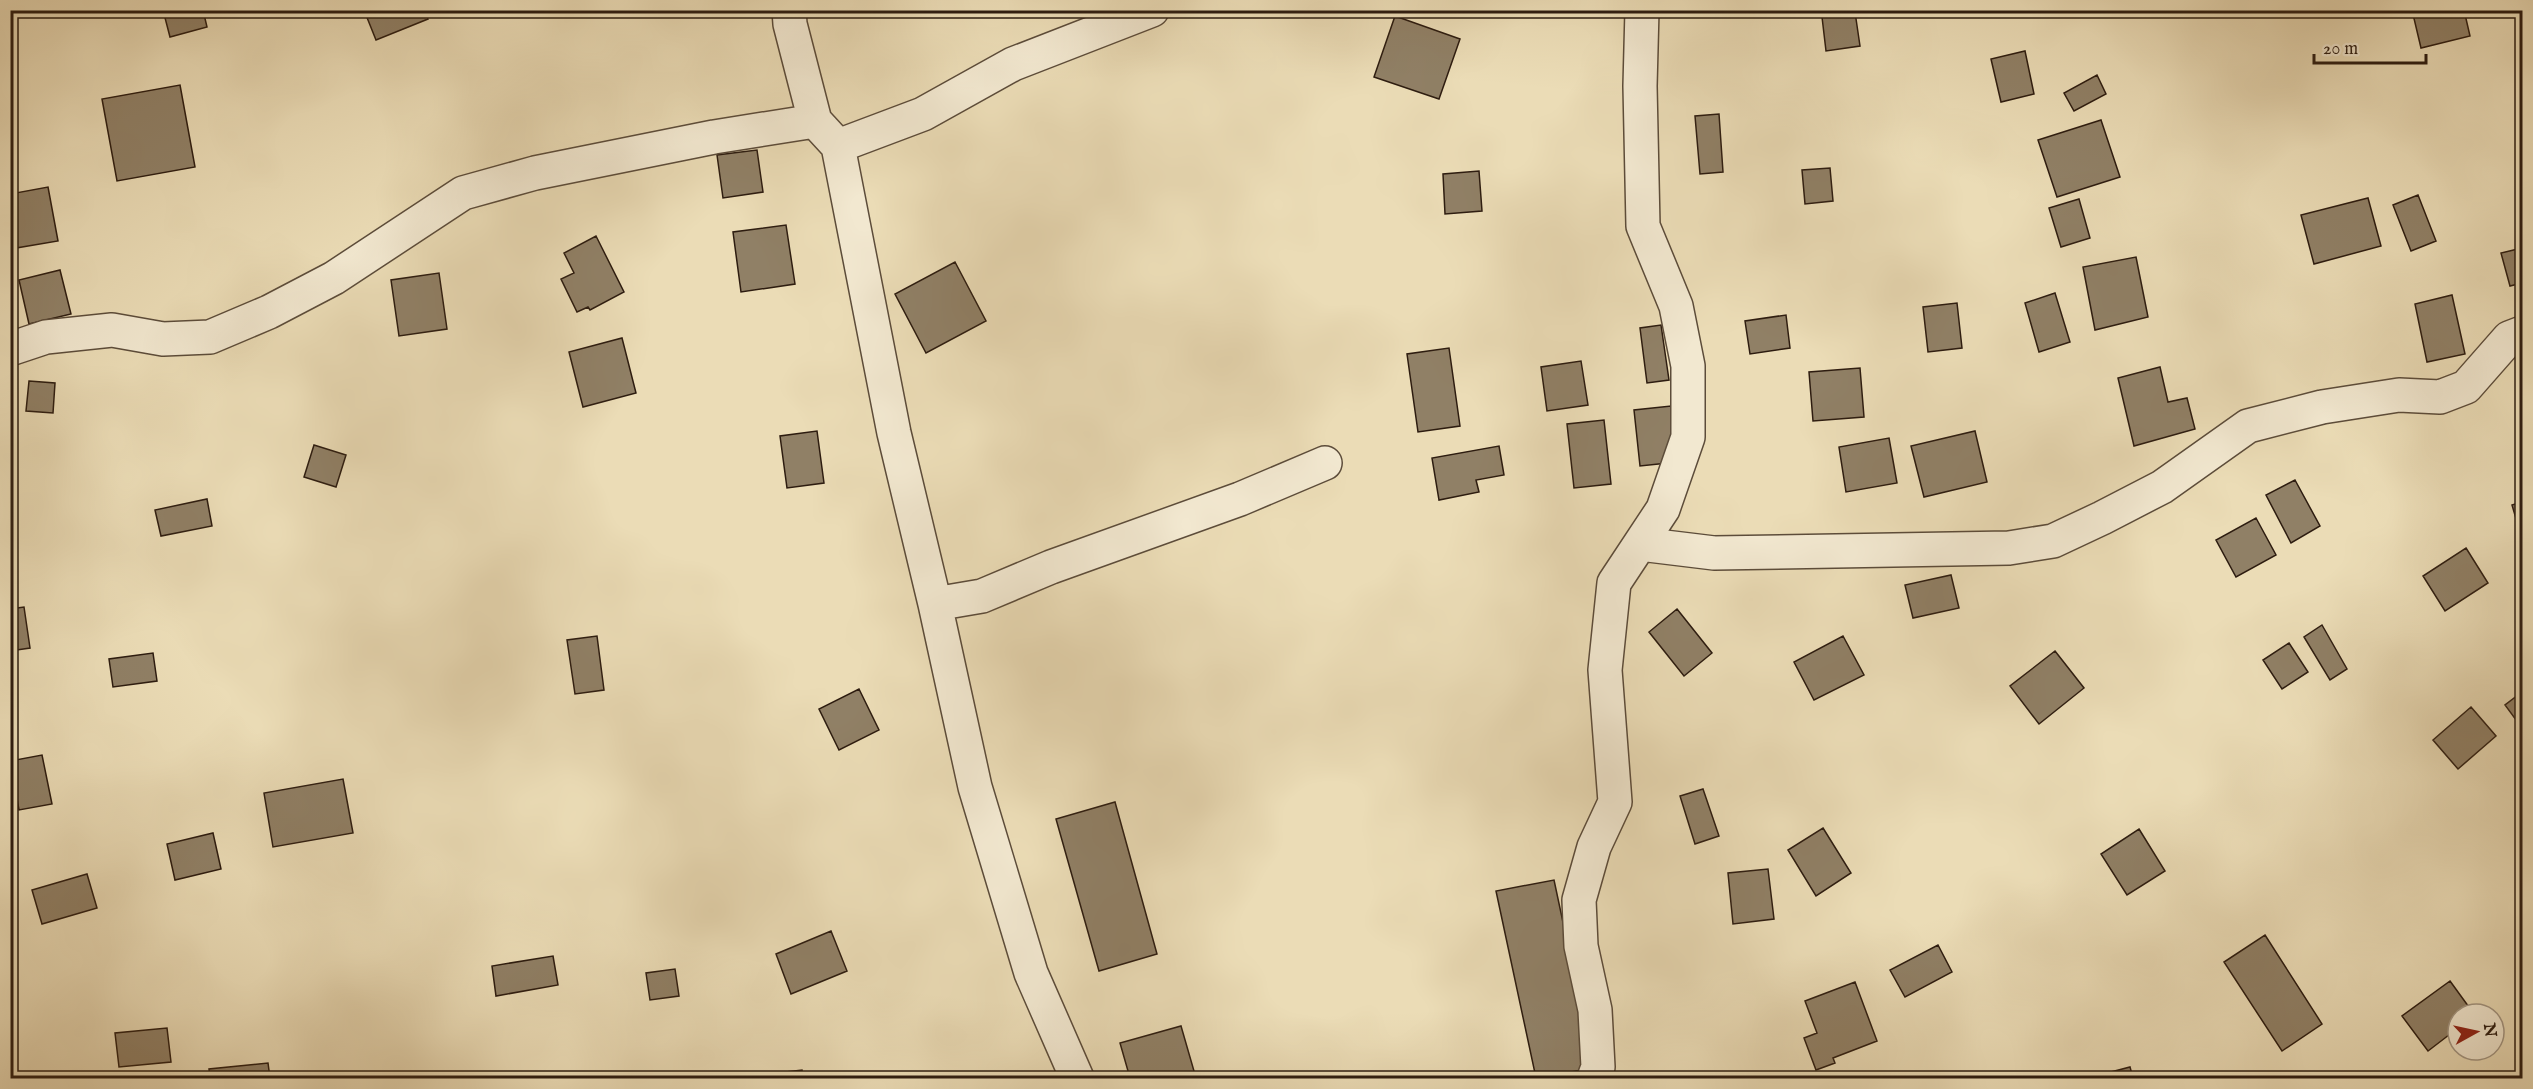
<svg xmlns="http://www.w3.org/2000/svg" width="2533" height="1089" viewBox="0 0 2533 1089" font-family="'IM FELL English',serif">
<rect width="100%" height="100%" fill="#ebdcb6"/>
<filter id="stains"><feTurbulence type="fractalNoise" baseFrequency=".00333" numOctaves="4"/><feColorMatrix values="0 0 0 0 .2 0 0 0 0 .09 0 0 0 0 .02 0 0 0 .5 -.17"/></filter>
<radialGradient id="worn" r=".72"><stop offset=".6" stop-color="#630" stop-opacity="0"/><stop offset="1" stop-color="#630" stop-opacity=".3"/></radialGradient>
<path fill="#908066" stroke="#2d1c10" stroke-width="1.5" d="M163,10H203L207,27L170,37Z
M364,10H424L428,19L376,40Z
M2412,10H2464L2470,36L2421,48Z
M1855,12L1860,46L1826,51L1822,17Z
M1395,16L1460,39L1439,99L1374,77Z
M2025,51L2034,94L2001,102L1991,59Z
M2097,75L2106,94L2074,111L2064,93Z
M180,85L195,167L117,181L102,99Z
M1719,114L1723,172L1700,174L1695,116Z
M2101,120L2120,177L2057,197L2038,140Z
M757,150L763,192L723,198L717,155Z
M1830,168L1833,201L1805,204L1802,170Z
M1479,171L1482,211L1445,214L1443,174Z
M48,187L58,241L10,249V194Z
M2418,195L2436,241L2411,251L2393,205Z
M2368,198L2381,246L2314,264L2301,215Z
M2079,199L2090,238L2061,247L2049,208Z
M786,225L795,284L741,292L733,232Z
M596,236L624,292L590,310L588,307L577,312L561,279L574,273L564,253Z
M2522,248V283L2510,286L2501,253Z
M2136,257L2148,317L2095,330L2083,267Z
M955,262L986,321L926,353L895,294Z
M60,270L71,314L29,324L19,280Z
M439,273L447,329L399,336L391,280Z
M2055,293L2070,342L2039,352L2025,303Z
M2452,295L2465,354L2427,362L2415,304Z
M1957,303L1962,348L1928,352L1923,307Z
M1786,315L1790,348L1750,354L1745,321Z
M1661,325L1669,380L1647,383L1640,328Z
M622,338L636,393L583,407L569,352Z
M1449,348L1460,426L1418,432L1407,354Z
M1581,361L1588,405L1547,411L1541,367Z
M2160,367L2168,402L2187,398L2195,429L2134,446L2118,378Z
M1860,368L1864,417L1813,421L1809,372Z
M29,381L55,383L53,413L26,411Z
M1671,406L1677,462L1640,466L1634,410Z
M1604,420L1611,484L1574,488L1567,424Z
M817,431L824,483L787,488L780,436Z
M1975,431L1987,482L1924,497L1911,446Z
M1889,438L1897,483L1846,492L1839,447Z
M314,445L346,455L336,487L304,477Z
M1499,446L1504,475L1476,480L1479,492L1439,500L1432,458Z
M2295,480L2320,526L2291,543L2266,495Z
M207,499L212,526L161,536L155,510Z
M2522,502V539L2512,505Z
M2256,518L2276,555L2236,577L2216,540Z
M2466,548L2488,583L2445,611L2423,576Z
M1951,575L1959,608L1913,618L1905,585Z
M24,607L30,648L10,651V609Z
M1677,609L1712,653L1684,676L1649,632Z
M2322,625L2347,669L2330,680L2304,637Z
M597,636L604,690L575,694L567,640Z
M1843,636L1864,675L1814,700L1794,662Z
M2289,643L2308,672L2282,689L2263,660Z
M2055,651L2084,688L2039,724L2010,686Z
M153,653L157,681L113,687L109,659Z
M859,689L879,730L839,750L819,709Z
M2522,692V728L2505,705Z
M2471,707L2496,736L2458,769L2433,740Z
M42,755L52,804L19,810L10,761Z
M343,779L353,833L273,847L264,793Z
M1703,789L1719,836L1695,844L1680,796Z
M1115,802L1157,954L1099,971L1056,819Z
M1823,828L1851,873L1816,896L1788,850Z
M2139,829L2165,871L2127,895L2101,854Z
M213,833L221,869L175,880L167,844Z
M1768,869L1774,919L1733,924L1728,873Z
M87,874L97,908L42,924L32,890Z
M1554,880L1594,1068L1536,1078L1496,891Z
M831,931L847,971L791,994L776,954Z
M2265,935L2322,1024L2282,1051L2224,962Z
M1938,945L1952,972L1905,997L1890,970Z
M553,956L558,985L496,996L492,966Z
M675,969L679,996L650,1000L646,973Z
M2450,981L2474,1014H2458V1028L2428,1051L2402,1016Z
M1855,982L1877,1041L1833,1058L1835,1063L1816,1070L1804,1038L1817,1033L1805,1001Z
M1181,1026L1196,1078H1130L1120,1043Z
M167,1028L171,1062L119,1067L115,1033Z
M268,1063L270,1078H210L209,1069Z
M2130,1067L2133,1078H2088Z
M802,1070L803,1078H787L786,1072Z"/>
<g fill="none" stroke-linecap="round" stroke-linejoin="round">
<g stroke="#5c4c3a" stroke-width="36">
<path id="street" d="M789,10L790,24L815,121L838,146L894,433L935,604L975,787L1031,973L1077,1078
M838,146L923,114L1013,64L1152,10
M10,349L46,337L112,330L163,339L210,337L269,312L334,278L463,193L535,173L714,137L815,121
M1640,544L1714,553L2009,548L2053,541L2102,518L2162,487L2248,426L2322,407L2399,395L2440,397L2466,387L2509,338L2522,333
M935,604L982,596L1051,567L1240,499L1325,463
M1594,1078L1598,1067L1595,1010L1581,946L1579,900L1594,847L1615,802L1605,670L1614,583L1663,509L1688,437V366L1676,306L1643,226L1640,86L1642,10"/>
</g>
<use href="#street" stroke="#f2e8d0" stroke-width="33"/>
</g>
<rect width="2533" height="1089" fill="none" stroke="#ebdcb6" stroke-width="36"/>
<rect x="12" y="12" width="2509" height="1065" fill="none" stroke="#2d1c10" stroke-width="3"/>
<rect x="18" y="18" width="2497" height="1053" fill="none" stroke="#2d1c10" stroke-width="1.5"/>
<g transform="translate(2476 1032) rotate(82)"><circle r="28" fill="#f2e8d0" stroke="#a39683" stroke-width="1.5"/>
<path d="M0-4.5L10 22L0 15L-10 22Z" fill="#8f2418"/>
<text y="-9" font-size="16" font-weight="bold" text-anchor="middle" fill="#2d1c10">N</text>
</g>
<path d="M2314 54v9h112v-9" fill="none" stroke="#2d1c10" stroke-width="3"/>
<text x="2323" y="54" font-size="18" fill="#2d1c10" stroke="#f2e8d0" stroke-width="4.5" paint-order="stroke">20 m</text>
<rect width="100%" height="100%" filter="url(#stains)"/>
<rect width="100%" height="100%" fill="url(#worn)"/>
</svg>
